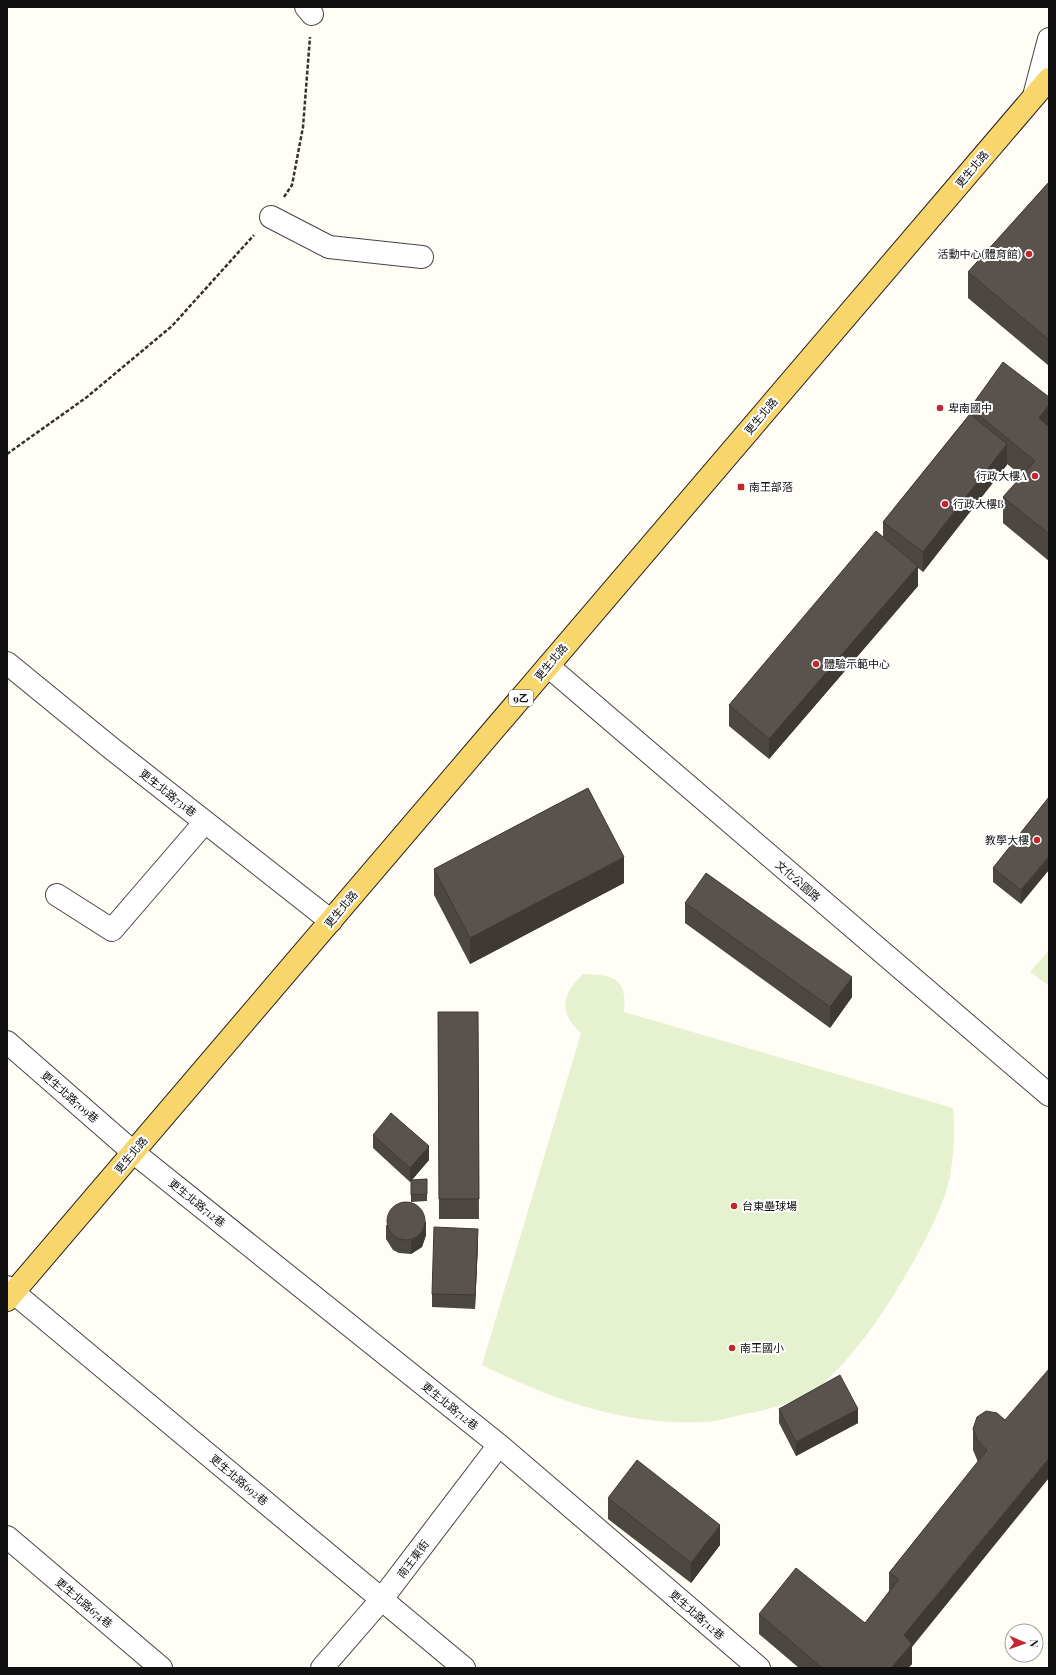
<svg xmlns="http://www.w3.org/2000/svg" width="1056" height="1675" viewBox="0 0 1056 1675" font-family="'Playfair Display','Noto Sans TC',serif">
<rect width="100%" height="100%" fill="#fffdf5"/>
<path fill="#e6f2cf" d="M1049,950V986L1030,972Z
M583,974C615,975 627,978 624,1012L953,1108C955,1130 954,1154 950,1176C944,1208 918,1255 901,1283C882,1314 861,1346 835,1372C829,1377 824,1384 818,1388C796,1403 770,1409 745,1414C731,1417 716,1422 702,1422C624,1426 551,1399 482,1365L581,1033C558,1013 562,994 583,974Z"/>
<g fill="none" stroke-linecap="round" stroke-linejoin="round">
<g stroke="#444" stroke-width="24">
<path id="minor" d="M306,7L312,14
M1034,96L1049,39
M271,217L329,247L422,257
M7,663L111,748L331,921
M548,666L1049,1095
M57,895L112,930L205,822
M7,1042L133,1152L499,1445L759,1668
M7,1287L464,1668
M7,1537L161,1668
M322,1668L381,1600L499,1445"/>
</g>
<g stroke="#222" stroke-width="24">
<path id="major" d="M7,1300L1049,79"/>
</g>
<path stroke="#333" stroke-width="2.5" stroke-dasharray="4 2" stroke-linecap="butt" d="M284,197L292,185L303,127L310,37
M7,454L87,397L172,326L254,235"/>
<use href="#minor" stroke="#fff" stroke-width="22"/>
<use href="#major" stroke="#f9d66b" stroke-width="22"/>
</g>
<path fill="#4d4742" d="M1049,182V366L968,298V272Z
M1049,397V561L1003,523V497L1022,476L1007,464L923,572L918,568V586L769,759L729,726V705L883,537V522L970,414V408Z
M1049,797L1021,904L993,882V868Z
M434,869L624,883L470,964L434,895Z
M685,903L852,997L830,1028L685,923Z
M438,1012H478L479,1219H439Z
M373,1135L429,1160L412,1180L427,1179V1201L411,1202V1181L410,1182L373,1148Z
M386,1225L426,1235L422,1247L411,1254L399,1253L393,1250L386,1239Z
M478,1243L475,1309L432,1307V1294Z
M779,1409L858,1423L796,1456L779,1423Z
M1005,1420L912,1647V1664L908,1668H799L759,1634V1614L865,1623L889,1591V1573L978,1462L973,1450V1429Z
M608,1498L720,1545L691,1583L608,1519Z"/>
<path fill="#3f3936" d="M1049,405V431L1039,418Z
M1007,444V465L923,572V552Z
M918,566V586L769,759V739Z
M1049,856V870L1021,904V890Z
M624,857V883L470,964V938Z
M852,977V997L830,1028V1007Z
M429,1146V1160L410,1182V1168Z
M426,1221V1235L422,1247L411,1254V1241Z
M478,1229V1243L475,1309V1295Z
M858,1409V1423L796,1456V1442Z
M1049,1458V1478L912,1647V1664L908,1668H891L904,1635Z
M720,1525V1545L691,1583V1563Z"/>
<path fill="#5a524d" stroke="#3f3936" d="M1049,182V340L968,272Z
M1003,362L1049,397V405L1039,418L1049,427V534L1003,497L1035,461L970,408Z
M970,414L1007,444L923,552L883,522Z
M876,531L918,566L769,739L729,705Z
M588,788L624,857L470,938L434,869Z
M1049,797V856L1021,890L993,868Z
M706,873L852,977L830,1007L685,903Z
M438,1012H478L479,1199H439Z
M391,1113L429,1146L410,1168L373,1135Z
M427,1179V1194L411,1195V1180Z
M387 1221a19 19 0 1 1 38 0a19 19 0 1 1-38 0Z
M434,1227L478,1229L475,1295L432,1294Z
M1049,1369V1458L904,1635L912,1644L891,1668H822L759,1614L796,1568L865,1623L899,1579L889,1573L987,1450L978,1441L973,1429L977,1417L986,1411L997,1413L1005,1420Z
M840,1375L858,1409L796,1442L779,1409Z
M637,1460L720,1525L691,1563L608,1498Z"/>
<g fill="#c4262e" stroke="#fff" stroke-width="1.5">
<circle cx="1029" cy="254" r="4"/>
<circle cx="940" cy="408" r="4"/>
<circle cx="1035" cy="476" r="4"/>
<rect x="737" y="483" width="8" height="8" rx="2"/>
<circle cx="945" cy="504" r="4"/>
<circle cx="816" cy="664" r="4"/>
<circle cx="1037" cy="840" r="4"/>
<circle cx="734" cy="1206" r="4"/>
<circle cx="732" cy="1348" r="4"/>
</g>
<g text-anchor="middle" stroke-width="4" stroke-linejoin="round" paint-order="stroke">
<rect fill="#fff" stroke="#585858" stroke-width="1" x="509" y="690" width="24" height="16" rx="3"/>
<g font-size="10" font-weight="bold" fill="#111">
<text x="521" y="702">9乙</text>
</g>
<g font-size="11" fill="#111" stroke="#fff">
<text transform="translate(972 169) rotate(-50)" y="4">更生北路</text>
<text transform="translate(761 416) rotate(-50)" y="4">更生北路</text>
<text transform="translate(551 662) rotate(-50)" y="4">更生北路</text>
<text transform="translate(168 793) rotate(38)" y="4">更生北路731巷</text>
<text transform="translate(798 881) rotate(41)" y="4">文化公園路</text>
<text transform="translate(341 909) rotate(-50)" y="4">更生北路</text>
<text transform="translate(70 1097) rotate(41)" y="4">更生北路709巷</text>
<text transform="translate(131 1155) rotate(-50)" y="4">更生北路</text>
<text transform="translate(197 1203) rotate(39)" y="4">更生北路712巷</text>
<text transform="translate(450 1406) rotate(39)" y="4">更生北路712巷</text>
<text transform="translate(239 1480) rotate(40)" y="4">更生北路692巷</text>
<text transform="translate(413 1559) rotate(-53)" y="4">南王東街</text>
<text transform="translate(84 1603) rotate(40)" y="4">更生北路674巷</text>
<text transform="translate(697 1615) rotate(41)" y="4">更生北路712巷</text>
</g>
<g font-size="11" fill="#111" stroke="#fff" text-anchor="start">
<text x="1021" y="258" text-anchor="end">活動中心(體育館)</text>
<text x="948" y="412">卑南國中</text>
<text x="1027" y="480" text-anchor="end">行政大樓A</text>
<text x="749" y="491">南王部落</text>
<text x="953" y="508">行政大樓B</text>
<text x="824" y="668">體驗示範中心</text>
<text x="1029" y="844" text-anchor="end">教學大樓</text>
<text x="742" y="1210">台東壘球場</text>
<text x="740" y="1352">南王國小</text>
</g>
</g>
<rect width="1056" height="1675" fill="none" stroke="#111111" stroke-width="16"/>
<g transform="translate(1024 1643) rotate(92)"><circle r="19" fill="#ffffff" stroke="#a0a0a0"/>
<path d="M0-3L7 15L0 10L-7 15Z" fill="#c4262e"/>
<text y="-6" font-size="11" font-weight="bold" text-anchor="middle" fill="#111111">N</text>
</g>
</svg>
